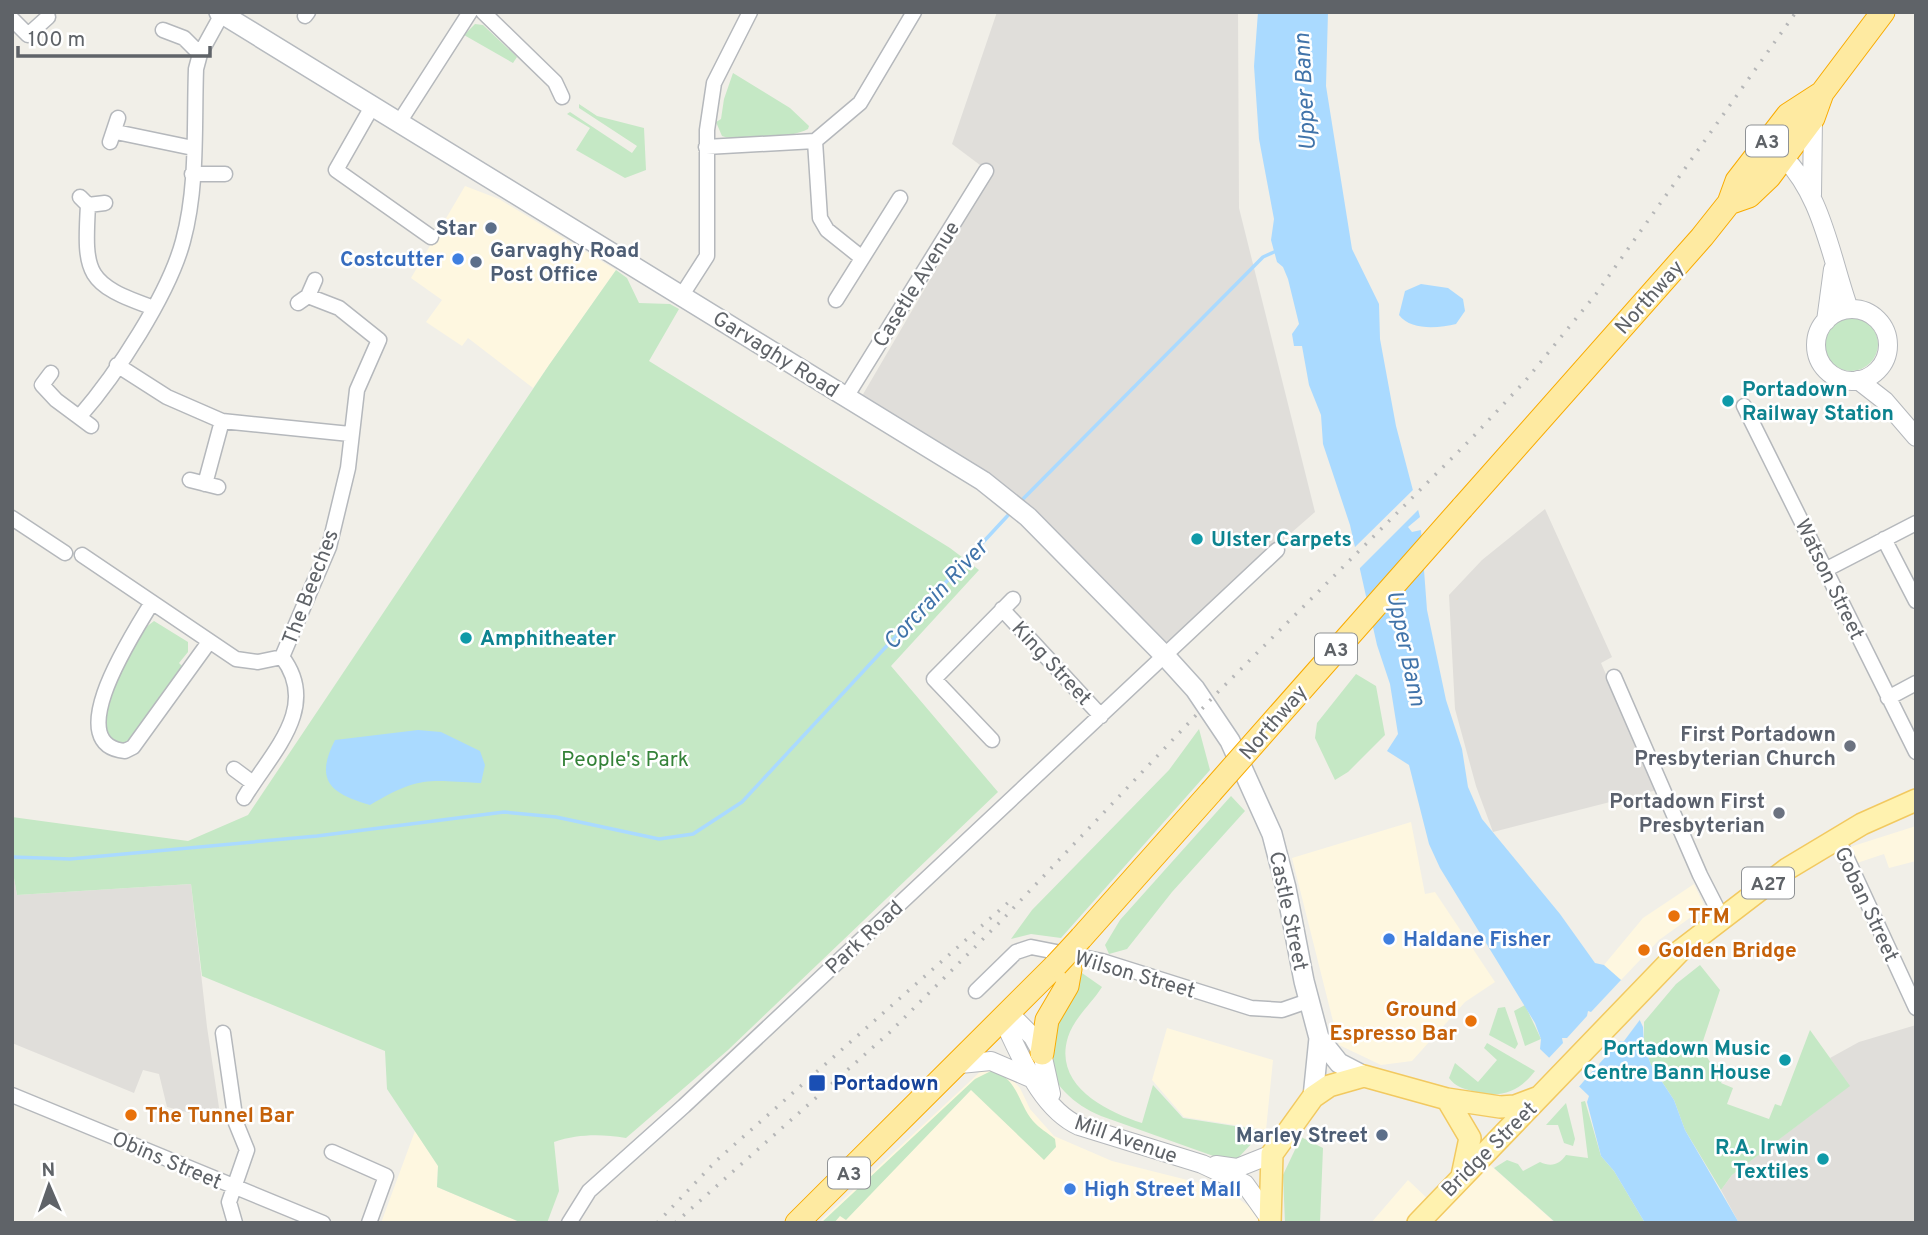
<svg xmlns="http://www.w3.org/2000/svg" width="1928" height="1235" viewBox="0 0 1928 1235" font-family="Overpass,sans-serif">
<rect width="100%" height="100%" fill="#f1efe8"/>
<path fill="#fef7e0" d="M465,186L499,199L616,270L533,388L468,338L462,346L426,322L442,300L411,278Z
M1411,822L1425,894L1435,892L1495,982L1465,1002L1412,1061L1381,1065L1339,1045L1292,858Z
M1916,826V861L1889,868L1884,854L1857,863L1850,847Z
M1694,884L1705,907L1659,940L1621,980L1604,965L1643,918Z
M1167,1028L1273,1060L1266,1130L1184,1117L1152,1080Z
M996,1069L1007,1074L1020,1088L1030,1109L1054,1136L1112,1161L1227,1190L1259,1214L1260,1223H818L982,1070Z
M415,1131L438,1166L437,1187L522,1223H381Z
M1489,1164L1552,1220L1550,1223H1431Z
M1408,1180L1430,1201L1412,1223H1371Z"/>
<path fill="#e0deda" d="M997,12H1238L1239,208L1315,512L1163,645L1013,492L862,396L992,174L952,144Z
M1545,509L1612,657L1601,663L1657,790L1493,832L1476,786L1455,709L1449,595L1482,560Z
M12,867L17,895L191,884L207,1027L221,1121L167,1107L159,1074L143,1070L134,1093L12,1043Z
M1916,1025V1223H1739L1721,1190L1732,1175L1849,1086L1830,1058L1859,1042Z"/>
<path fill="#c5e8c5" d="M475,24L483,25L517,57L513,63L464,35Z
M733,73L790,108L809,126L808,129C792,138 739,143 722,136L716,122L721,119L724,99Z
M579,104L597,116L644,128L646,170L625,178L576,150L590,128L567,114L570,112L632,153L637,146L579,108Z
M616,270L627,278L639,303L670,304L679,309L649,361L950,548L979,570L891,666L998,792L728,1050L626,1138C600,1134 579,1134 554,1142L559,1191L547,1223H522L437,1187L438,1166L387,1089L385,1051L202,976L191,884L17,895L12,867V817L188,841L248,815L549,365Z
M1824 344a27 27 0 1 1 54 0a27 27 0 1 1-54 0Z
M154,621L188,642V652L179,663L183,667L127,744L116,746L105,734C104,697 123,642 154,621Z
M1356,674L1376,686L1385,735L1348,772L1335,780L1315,738L1317,723Z
M1199,729L1210,770L1061,938L1031,934L1011,939L1032,910L1169,770Z
M1231,796L1245,811L1172,892L1127,949L1109,954L1105,945L1120,920Z
M1700,965L1720,990L1701,1047L1710,1062L1728,1069L1721,1083L1733,1088L1727,1104L1769,1119L1775,1104L1781,1106L1810,1030L1850,1086L1732,1175L1721,1190L1685,1130L1674,1100L1651,1065L1644,1045V1022L1676,984Z
M1082,973L1102,987C1092,1003 1074,1018 1068,1037C1053,1085 1105,1111 1142,1123L1153,1085L1183,1118L1260,1130L1255,1140L1237,1159L1219,1158L1101,1116C1075,1105 1049,1084 1047,1053C1047,1042 1056,1027 1060,1016C1066,1000 1071,987 1082,973Z
M1525,1005L1541,1039L1525,1046L1514,1011Z
M1505,1007L1518,1044L1515,1049L1489,1035L1498,1008Z
M1487,1043L1535,1071C1518,1093 1499,1099 1472,1091C1462,1088 1456,1087 1449,1078L1455,1063L1478,1082L1497,1060L1484,1048Z
M991,1071C1017,1076 1018,1103 1033,1121C1039,1128 1048,1133 1055,1139L1056,1147L1044,1160L971,1090L846,1220L840,1216L834,1223H821L975,1079Z
M1585,1101L1601,1156L1614,1171L1645,1223H1556L1494,1168L1507,1160L1518,1164L1523,1171L1540,1162C1551,1167 1559,1165 1566,1155L1588,1158L1581,1102Z
M1566,1103L1575,1139L1573,1146L1564,1143L1558,1125H1546Z
M1301,1137L1323,1148L1320,1223H1285L1283,1175Z"/>
<path fill="#aadaff" d="M1258,12H1328L1326,86L1352,249L1379,304L1380,339L1396,426L1420,517L1408,527L1412,532L1421,530L1427,610L1446,700L1462,749L1468,787L1482,819L1560,914L1595,963L1604,965L1621,980L1643,1027L1644,1045L1651,1065L1674,1100L1685,1130L1739,1223H1645L1614,1171L1601,1156L1587,1102L1589,1096L1540,1049L1541,1039L1535,1023L1440,868L1429,844L1409,765L1387,751L1398,734L1390,684L1377,645L1350,525L1323,444L1321,415L1309,385L1302,346H1294L1292,334L1299,324L1288,279L1283,267L1277,262L1271,240L1274,219L1259,139L1254,66Z
M1421,284L1448,288L1463,299L1465,311L1456,324C1439,328 1411,331 1399,315L1405,291Z
M418,730L441,732L480,751L485,765L481,783C426,780 419,776 370,805C331,794 314,781 335,740Z"/>
<path fill="#f1efe8" d="M1417,486L1421,507L1356,572L1352,550Z
M1621,980L1627,984L1642,1017L1624,1041H1620L1599,1064L1600,1068H1595L1577,1089L1547,1060L1563,1043L1562,1038H1567L1587,1016L1588,1011L1591,1012Z"/>
<g fill="none" stroke-linecap="round" stroke-linejoin="round">
<path stroke="#aadaff" stroke-width="3.5" d="M1019,503L1263,257L1274,252
M12,857L70,859L317,836L504,812L556,817L659,839L693,834L742,802L1012,511"/>
<g stroke="#b5b8bc" stroke-width="17">
<path id="minor" d="M483,12L555,82L562,97
M305,16L308,12
M12,19L28,35L48,17
M163,30L184,38L200,54
M373,105L336,170L431,237
M400,121L470,12
M116,132L193,148
M815,141L820,218L827,230L862,258
M110,142L118,118
M706,147L815,141L860,103L914,12
M192,174H225
M80,197L88,205L105,203
M88,205C84,275 86,284 154,308
M682,295L707,256V130L714,83L750,12
M836,300L900,198
M298,303L308,296L315,280
M117,365L167,397L222,421L350,434
M51,373L42,385L56,400L91,426
M846,397L986,171
M1744,406L1916,752
M80,416C116,375 169,294 183,241C198,186 194,125 196,69L200,54L222,14
M190,480L218,487
M205,484L222,421
M12,518L65,553
M1884,539L1916,601
M82,555L236,659L258,662L282,657L329,547L348,468L357,390L379,340L339,308L308,296
M1825,570L1916,523
M151,604C135,631 59,745 125,751L133,747L209,642
M1002,609L1101,716
M1614,677L1700,875L1722,918
M1888,698L1916,683
M992,740L934,679L1013,599
M234,769L253,783
M244,798C270,754 321,708 282,657
M1837,837L1916,1008
M976,991L1016,952L1031,947L1102,961L1251,1008L1282,1010L1308,1001
M223,1033L236,1123L247,1150L229,1202L235,1223
M12,1095L323,1223
M332,1152L386,1176L369,1223
M569,1223L589,1191L684,1106L1277,550"/>
</g>
<g stroke="#b5b8bc" stroke-width="20">
<path id="tertiary" d="M1776,150C1822,189 1830,256 1849,309
M1812,195L1813,118
M1816 345a36 36 0 1 1 72 0a36 36 0 1 1-72 0Z
M1826,321L1833,269
M1858,380L1885,401L1916,437
M1009,1013L1033,1037L1042,1053L1051,1094
M1003,1020C1021,1056 1040,1108 1079,1126L1202,1164L1245,1184L1270,1219
M960,1064L991,1061L1033,1079
M1216,1165L1237,1168L1272,1154"/>
</g>
<g stroke="#b6babf" stroke-width="22">
<path id="secondary" d="M219,12L983,481L1028,517L1166,657L1195,689L1230,741L1272,834L1286,888L1304,981L1319,1038L1313,1097
M1319,1038L1339,1063L1364,1076"/>
</g>
<g stroke="#f2c960" stroke-width="24">
<path id="primary" d="M1447,1099L1470,1138L1462,1176
M1270,1223L1272,1154L1313,1097L1329,1086L1364,1076L1447,1099L1500,1107L1515,1106L1539,1097
M1418,1223L1680,951L1787,869L1862,824L1916,800"/>
</g>
<g stroke="#f9ab00" stroke-width="25">
<path id="trunk" d="M1729,203L1749,196L1769,177L1813,118L1822,93L1883,12
M1462,508L1702,237L1729,203L1737,181L1788,115L1822,93
M1081,938L1211,792
M1042,1053L1047,1020L1067,986L1070,969
M797,1223L1056,965"/>
</g>
<use href="#minor" stroke="#fff" stroke-width="14"/>
<use href="#tertiary" stroke="#fff" stroke-width="18"/>
<use href="#secondary" stroke="#fff" stroke-width="19"/>
<use href="#primary" stroke="#fff2af" stroke-width="21"/>
<use href="#trunk" stroke="#feeaa1" stroke-width="23"/>
<path stroke="#b6b7b8" stroke-width="3.5" stroke-dasharray="2 9" stroke-linecap="butt" d="M657,1223L717,1160L1011,900
M675,1223L889,1033L1003,919L1217,693L1472,438L1526,380L1596,294L1796,12"/>
<g stroke="#f9ab00" stroke-width="25" stroke-linecap="butt">
<path id="trunk-bridge" d="M1211,792L1462,508
M1056,965L1081,938"/>
</g>
<use href="#trunk-bridge" stroke="#feeaa1" stroke-width="23"/>
</g>
<g fill="#5c6f8a" stroke="#fff" stroke-width="2.5">
<circle cx="491" cy="228" r="7"/>
<circle cx="476" cy="262" r="7"/>
<circle cx="1382" cy="1135" r="7"/>
</g>
<g fill="#3f7fe0" stroke="#fff" stroke-width="2.5">
<circle cx="458" cy="259" r="7"/>
<circle cx="1389" cy="939" r="7"/>
<circle cx="1070" cy="1189" r="7"/>
</g>
<g fill="#0f9aa8" stroke="#fff" stroke-width="2.5">
<circle cx="1728" cy="401" r="7"/>
<circle cx="1197" cy="539" r="7"/>
<circle cx="466" cy="638" r="7"/>
<circle cx="1785" cy="1060" r="7"/>
<circle cx="1823" cy="1159" r="7"/>
</g>
<g fill="#6b7280" stroke="#fff" stroke-width="2.5">
<circle cx="1850" cy="746" r="7"/>
<circle cx="1779" cy="813" r="7"/>
</g>
<g fill="#e8710a" stroke="#fff" stroke-width="2.5">
<circle cx="1674" cy="916" r="7"/>
<circle cx="1644" cy="950" r="7"/>
<circle cx="1471" cy="1021" r="7"/>
<circle cx="131" cy="1115" r="7"/>
</g>
<rect fill="#1a4fb4" stroke="#fff" stroke-width="2.5" x="808" y="1074" width="18" height="18" rx="3.5"/>
<g text-anchor="middle" stroke-width="5" stroke-linejoin="round" paint-order="stroke">
<g fill="#fff" stroke="#8f9295" stroke-width="2">
<rect x="1746" y="125.5" width="42" height="31" rx="5"/>
<rect x="1315" y="633.5" width="42" height="31" rx="5"/>
<rect x="1742" y="867.5" width="52" height="31" rx="5"/>
<rect x="828" y="1157.5" width="42" height="31" rx="5"/>
</g>
<g font-size="19" font-weight="bold" fill="#5f6368">
<text x="1767" y="148">A3</text>
<text x="1336" y="656">A3</text>
<text x="1768" y="890">A27</text>
<text x="849" y="1180">A3</text>
</g>
<g font-size="21" font-weight="bold" fill="#4e5e75" stroke="#fff" text-anchor="end">
<text x="477" y="235">Star</text>
<text x="490" y="257" text-anchor="start">Garvaghy Road<tspan x="490" dy="24">Post Office</tspan></text>
<text x="1368" y="1142">Marley Street</text>
</g>
<g font-size="21" font-weight="bold" fill="#366cbe" stroke="#fff" text-anchor="start">
<text x="444" y="266" text-anchor="end">Costcutter</text>
<text x="1403" y="946">Haldane Fisher</text>
<text x="1084" y="1196">High Street Mall</text>
</g>
<g font-size="21" fill="#5f6368" stroke="#fff">
<text transform="translate(916 284) rotate(-58)" y="7">Casetle Avenue</text>
<text transform="translate(1649 297) rotate(-48)" y="7">Northway</text>
<text transform="translate(776 354) rotate(32)" y="7">Garvaghy Road</text>
<text transform="translate(1830 579) rotate(64)" y="7">Watson Street</text>
<text transform="translate(310 587) rotate(-69)" y="7">The Beeches</text>
<text transform="translate(1052 663) rotate(47)" y="7">King Street</text>
<text transform="translate(1273 722) rotate(-49)" y="7">Northway</text>
<text transform="translate(1867 904) rotate(65)" y="7">Goban Street</text>
<text transform="translate(1289 911) rotate(78)" y="7">Castle Street</text>
<text transform="translate(864 937) rotate(-43)" y="7">Park Road</text>
<text transform="translate(1135 974) rotate(16)" y="7">Wilson Street</text>
<text transform="translate(1126 1139) rotate(19)" y="7">Mill Avenue</text>
<text transform="translate(1489 1149) rotate(-45)" y="7">Bridge Street</text>
<text transform="translate(167 1160) rotate(23)" y="7">Obins Street</text>
</g>
<g font-size="21" font-weight="bold" fill="#0d838f" stroke="#fff" text-anchor="start">
<text x="1742" y="396">Portadown<tspan x="1742" dy="24">Railway Station</tspan></text>
<text x="1211" y="546">Ulster Carpets</text>
<text x="480" y="645">Amphitheater</text>
<text x="1771" y="1055" text-anchor="end">Portadown Music<tspan x="1771" dy="24">Centre Bann House</tspan></text>
<text x="1809" y="1154" text-anchor="end">R.A. Irwin<tspan x="1809" dy="24">Textiles</tspan></text>
</g>
<g font-size="21" font-weight="bold" fill="#5b616d" stroke="#fff" text-anchor="end">
<text x="1836" y="741">First Portadown<tspan x="1836" dy="24">Presbyterian Church</tspan></text>
<text x="1765" y="808">Portadown First<tspan x="1765" dy="24">Presbyterian</tspan></text>
</g>
<g font-size="21" fill="#348238" stroke="#fff">
<text x="625" y="766">People's Park</text>
</g>
<g font-size="21" font-weight="bold" fill="#c56008" stroke="#fff" text-anchor="start">
<text x="1688" y="923">TFM</text>
<text x="1658" y="957">Golden Bridge</text>
<text x="1457" y="1016" text-anchor="end">Ground<tspan x="1457" dy="24">Espresso Bar</tspan></text>
<text x="145" y="1122">The Tunnel Bar</text>
</g>
<g font-size="21" font-weight="bold" fill="#164399" stroke="#fff" text-anchor="start">
<text x="833" y="1090">Portadown</text>
</g>
<g font-size="23" font-style="italic" fill="#4174aa" stroke="#fff">
<text transform="translate(1304 92) rotate(-93)" y="8">Upper Bann</text>
<text transform="translate(935 594) rotate(-47)" y="8">Corcrain River</text>
<text transform="translate(1407 648) rotate(78)" y="8">Upper Bann</text>
</g>
</g>
<rect width="1928" height="1235" fill="none" stroke="#5f6368" stroke-width="28"/>
<g transform="translate(49 1186) rotate(358)" stroke="#ffffff" stroke-width="5" paint-order="stroke">
<path d="M0-5L12 26L0 18L-12 26Z" fill="#5f6368"/>
<text y="-10" font-size="19" font-weight="bold" text-anchor="middle" fill="#5f6368">N</text>
</g>
<path d="M18 46v10h192v-10" fill="none" stroke="#5f6368" stroke-width="3.5"/>
<text x="28" y="46" font-size="21" fill="#5f6368" stroke="#ffffff" stroke-width="5" paint-order="stroke">100 m</text>
</svg>
